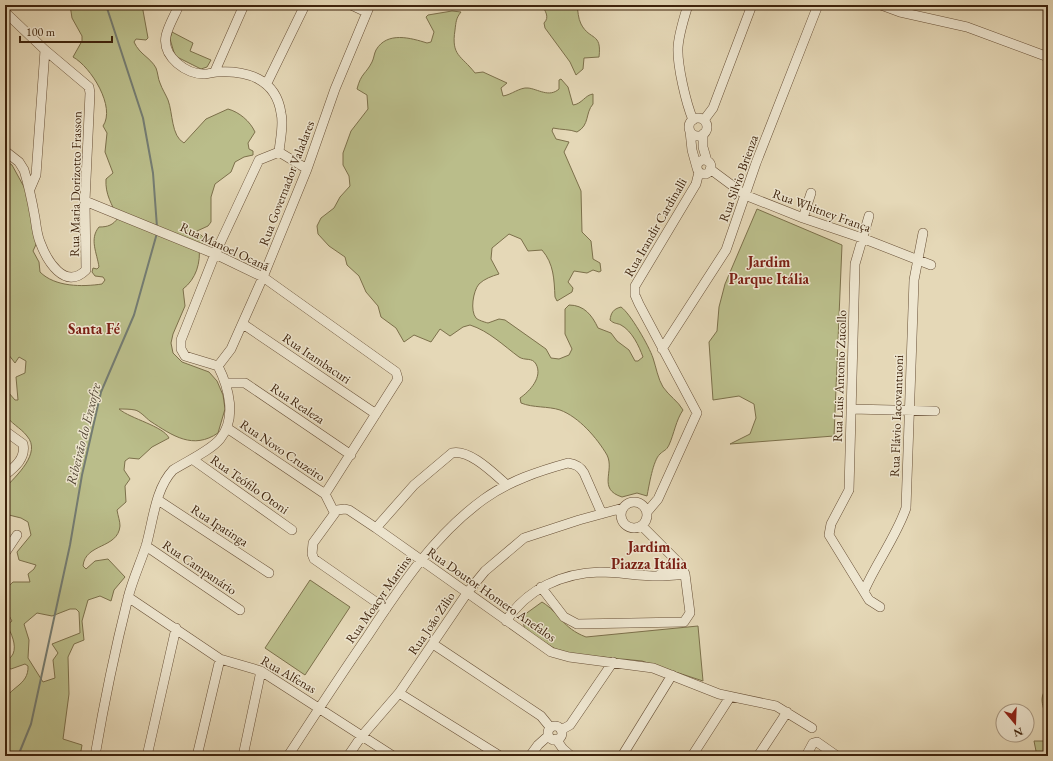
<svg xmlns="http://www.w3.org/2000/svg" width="1053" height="761" viewBox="0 0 1053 761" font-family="'EB Garamond',serif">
<rect width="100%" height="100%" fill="#e5d8b7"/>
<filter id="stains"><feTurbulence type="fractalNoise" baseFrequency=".005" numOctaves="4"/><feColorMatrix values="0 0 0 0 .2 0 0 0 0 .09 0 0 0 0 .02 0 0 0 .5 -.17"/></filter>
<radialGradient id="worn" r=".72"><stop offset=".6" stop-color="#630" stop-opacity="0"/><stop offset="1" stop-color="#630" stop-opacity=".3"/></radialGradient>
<path fill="#babd8a" stroke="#7c704b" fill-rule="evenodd" d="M70,5H142L148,38L146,40L136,39L134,42C140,55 150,57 156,68C158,73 158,79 160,83C162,89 166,95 168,100C173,113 171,136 184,143L206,119L228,109C239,112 250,121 255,132L248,143L249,149L253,151V155L244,157L235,162L231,172L215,184L211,197V222L208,226L197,231L206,240L199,246C201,263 196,279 183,289L185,306L173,334L171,343L173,353L182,362L209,372L217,381L223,395L225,409L218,433C193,450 173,436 150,421C146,418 140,411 135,410C130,409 124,409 119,409C131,419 163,426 169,438L152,447L139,459L129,458L125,461L124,470L130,479L125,486L126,502L117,510C118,516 120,521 120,526C118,549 85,543 83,566L86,569L95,561L108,559L125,577L114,590L111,601L100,596L88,600L82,621L84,640L74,644L68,657L69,694L63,739L82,745L81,751L70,756H5C5,739 2,719 5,702C8,687 29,686 28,666L25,664L11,669L6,667C6,661 10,659 13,654C17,645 11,633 7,625L12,621C4,608 0,593 13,582H30L28,574L34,569L36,565L19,560L17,552L31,535L28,522L21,518L5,514V488C16,476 42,453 27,436C21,428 10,423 5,414V391L8,392L15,400H18L16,377L25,373L26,361L19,357L15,363L5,350V160L12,165L29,196L39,238L33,251L39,262L40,272C55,287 82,287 102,284L105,280L103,277L95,276L92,272L93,268L97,269L99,267C97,253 89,239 99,227C108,227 113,225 118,218C112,204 105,195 106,179L113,173L105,152L107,133L103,126C116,107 91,67 73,57L82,41V36L72,18ZM70,609H76L79,612L80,633L52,644L58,653L53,660L55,678L43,682L28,658L29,640L24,624L37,613L52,616Z
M542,5H577C578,11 578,18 581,24C590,41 602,32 599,57L584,58L583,69L576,75L570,62L545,28L544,23C550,17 545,11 542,5Z
M452,11L461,12C456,18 456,22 455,30C451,56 461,55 475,73L483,72L507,83L501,88L503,96C511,95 520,87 528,88C538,89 549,98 559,89V80L561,79L568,87L573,105C582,104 585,95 593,94V104C585,113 590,125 577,132C569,129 562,130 553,128L552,131L556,139L569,142L564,152L581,191L582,232L591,241L593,259L600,263L601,271L599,272L593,270L587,273L574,271L568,282L573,288L572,292L557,301L555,297C554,279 554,264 542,250L528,251L521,239L509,234L492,248L491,259L499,274C492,276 484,279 479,284C473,291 470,311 476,318C478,320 484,322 488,323L499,319L505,320L546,349L551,358L559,359L569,355L572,349L565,334V309L569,305C584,305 592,315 598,328L611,333L617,341L629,350L635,361H638L643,357C639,346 632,331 621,325C617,323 614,324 610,320C611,313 613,309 621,307C630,313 649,346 653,358C656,367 658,379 663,387C669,396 678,401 683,410C676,420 674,434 669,445C666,451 664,450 660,454C653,460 649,486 647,496L637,493L622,497C597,489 615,471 607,455C597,438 579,417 560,410C548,406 533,408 521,403L520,398C530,391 543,377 536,364C532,357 525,361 519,357C504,346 489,331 470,325L463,327L450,336L440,329L431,342L414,335L404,342L396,328L381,317L378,306L366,292L359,276L347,265L345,257L329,246L318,234L317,226L321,218L334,208L340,197L350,186L349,176L343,165V153L351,131L368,109L367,95L357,89C361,73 366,74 372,62C374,58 374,54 376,50C387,31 411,38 427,43L431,42L434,32L426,17L428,15Z
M172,32L193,43L190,51L211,60L207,67L201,69L175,56L170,39Z
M757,209L842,245L834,436L730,444L750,434L756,418L754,404L739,396L713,400L709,342L717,331L719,307L725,284Z
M310,580L350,607L305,675L265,648Z
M542,602C560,613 562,628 586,637L698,626L703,681L642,661L562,653L525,630L523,622L524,615Z
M1048,688V721C1044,710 1037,696 1048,688Z
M1034,741H1048V756H1037Z"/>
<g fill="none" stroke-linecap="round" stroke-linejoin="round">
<path stroke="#747c72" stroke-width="2" d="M106,5L143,118L153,173L157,227
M18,756L31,724L70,545L82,475L101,392L134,315L157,233"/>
<g stroke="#685037" stroke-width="10">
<path id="minor" d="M179,5C175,15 168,26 166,36C162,57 187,75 205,74C209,74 213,72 217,72C247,70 276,79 281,113C284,125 280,140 279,152
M351,5L366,12
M688,5C684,18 679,33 678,47C677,65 686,103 693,120
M881,5L900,12L967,27L1048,57
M5,12L45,50L89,87L90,93L85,201L86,270C65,291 47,261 40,242C37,235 36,225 35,218C32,201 29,186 24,170L19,162L5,151
M215,71L244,5
M267,83L305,5
M689 127a9 9 0 1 1 18 0a9 9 0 1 1-18 0Z
M704,120L713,108L752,5
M690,131L692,150L697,168
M703,134V147L707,161
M279,152L307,169
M697 167a7 7 0 1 1 14 0a7 7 0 1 1-14 0Z
M710,169L745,195L803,218L862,238L931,265
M30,189L36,175L45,50
M85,201L215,254L263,277L396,372L398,379L325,494L334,512
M869,216L855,264L849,490L831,524L829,535L869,600L880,607
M803,218L811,193
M243,324L376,414
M662,349L726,250L756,163L818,5
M218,366L231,349L263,277L307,169L335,89L370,5
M226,383H245L351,455
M851,409L935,411
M227,428L325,494
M5,431L23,444C26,458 15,467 5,475
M192,459L292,530
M158,500L269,573
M621 515a13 13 0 1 1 26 0a13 13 0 1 1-26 0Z
M647,512L658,499L697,413L639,304L635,295V286L696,184L699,172
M376,528L414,485L452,453C470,449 494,474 507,485
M146,546L240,610
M5,553L17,535
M659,575L679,563
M541,587L564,617L577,624L684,622L690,613L685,574L679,563L642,526
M864,591C876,563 896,537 906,508L914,280L923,233
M128,597L220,659L261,671L393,756
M386,609L314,559L312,554L313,543L337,510L345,509L349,510L376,528L551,652L569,657L653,668L719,694L776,706L812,728
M506,621C527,589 562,573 600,572C619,572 638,576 658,576C667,576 676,575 685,574
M433,644L541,716L550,727
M399,693L500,756
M548 733a7 7 0 1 1 14 0a7 7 0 1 1-14 0Z
M561,730L570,725L613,662
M556,739L563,749L571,756
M95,756C104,703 115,650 128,598C132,581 140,564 146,546C153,522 155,489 173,470C187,461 210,451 220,439C237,418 229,388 218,366L185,356L181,349V340L215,254L259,160L279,152
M147,756L176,628
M197,756L220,659
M243,756L261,671
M288,756C314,716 340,676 367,637C400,587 434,535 484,499C509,481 539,471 568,463C575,464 580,466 584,473L602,514
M348,756L361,737L399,693L467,593L485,571L524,538L579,520L623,508
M530,756L538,745L548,736
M622,756L672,675
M692,756L730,697
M758,756L787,712
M806,756L813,743L817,742L837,756"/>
</g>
<use href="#minor" stroke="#eee6d0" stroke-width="9"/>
</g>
<g text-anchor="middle" stroke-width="3" stroke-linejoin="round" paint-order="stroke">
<g font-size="13" fill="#3e230c" stroke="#eee6d0">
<text transform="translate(738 178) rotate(-70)" y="5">Rua Silvio Brienza</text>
<text transform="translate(286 183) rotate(-69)" y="5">Rua Governador Valadares</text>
<text transform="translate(75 184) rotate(-89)" y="5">Rua Maria Dorizotto Frasson</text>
<text transform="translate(822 210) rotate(20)" y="5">Rua Whitney França</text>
<text transform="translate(655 227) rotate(-60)" y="5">Rua Irandir Cardinalli</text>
<text transform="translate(225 246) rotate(25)" y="5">Rua Manoel Ocanã</text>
<text transform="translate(317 358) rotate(34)" y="5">Rua Itambacuri</text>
<text transform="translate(839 376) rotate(-88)" y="5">Rua Luis Antonio Zucollo</text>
<text transform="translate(298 403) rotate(34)" y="5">Rua Realeza</text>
<text transform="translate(896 416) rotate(-88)" y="5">Rua Flávio Iacovantuoni</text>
<text transform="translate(283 450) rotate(34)" y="5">Rua Novo Cruzeiro</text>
<text transform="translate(250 484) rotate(35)" y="5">Rua Teófilo Otoni</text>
<text transform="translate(220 525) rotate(33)" y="5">Rua Ipatinga</text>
<text transform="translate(200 567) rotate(34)" y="5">Rua Campanário</text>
<text transform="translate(492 594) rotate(35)" y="5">Rua Doutor Homero Anefalos</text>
<text transform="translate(378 599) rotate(-55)" y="5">Rua Moacyr Martins</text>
<text transform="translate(431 623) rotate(-56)" y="5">Rua João Zilio</text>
<text transform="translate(289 674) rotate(30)" y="5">Rua Alfenas</text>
</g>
<g font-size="14" font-style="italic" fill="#544836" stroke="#eee6d0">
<text transform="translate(83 434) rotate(-76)" y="5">Ribeirão do Enxofre</text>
</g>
<g font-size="15" font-weight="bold" fill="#7a1f14" stroke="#eee6d0">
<text x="769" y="267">Jardim<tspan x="769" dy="17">Parque Itália</tspan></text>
<text x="94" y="334">Santa Fé</text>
<text x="649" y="552">Jardim<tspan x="649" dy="17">Piazza Itália</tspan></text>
</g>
</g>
<rect width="1053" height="761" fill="none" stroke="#e5d8b7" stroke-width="20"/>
<rect x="6" y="6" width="1041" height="749" fill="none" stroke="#3e230c" stroke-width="2"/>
<rect x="10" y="10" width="1033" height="741" fill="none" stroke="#3e230c"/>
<g transform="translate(1015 723) rotate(161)"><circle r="19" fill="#eee6d0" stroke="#a89882"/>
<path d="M0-3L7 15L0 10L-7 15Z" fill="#8f2418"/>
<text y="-6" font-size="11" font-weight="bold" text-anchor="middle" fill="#3e230c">N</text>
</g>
<path d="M20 36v6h92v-6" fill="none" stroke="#3e230c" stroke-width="2"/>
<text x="26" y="36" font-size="12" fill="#3e230c" stroke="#eee6d0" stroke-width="3" paint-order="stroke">100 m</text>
<rect width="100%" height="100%" filter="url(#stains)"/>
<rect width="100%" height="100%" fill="url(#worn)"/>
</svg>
